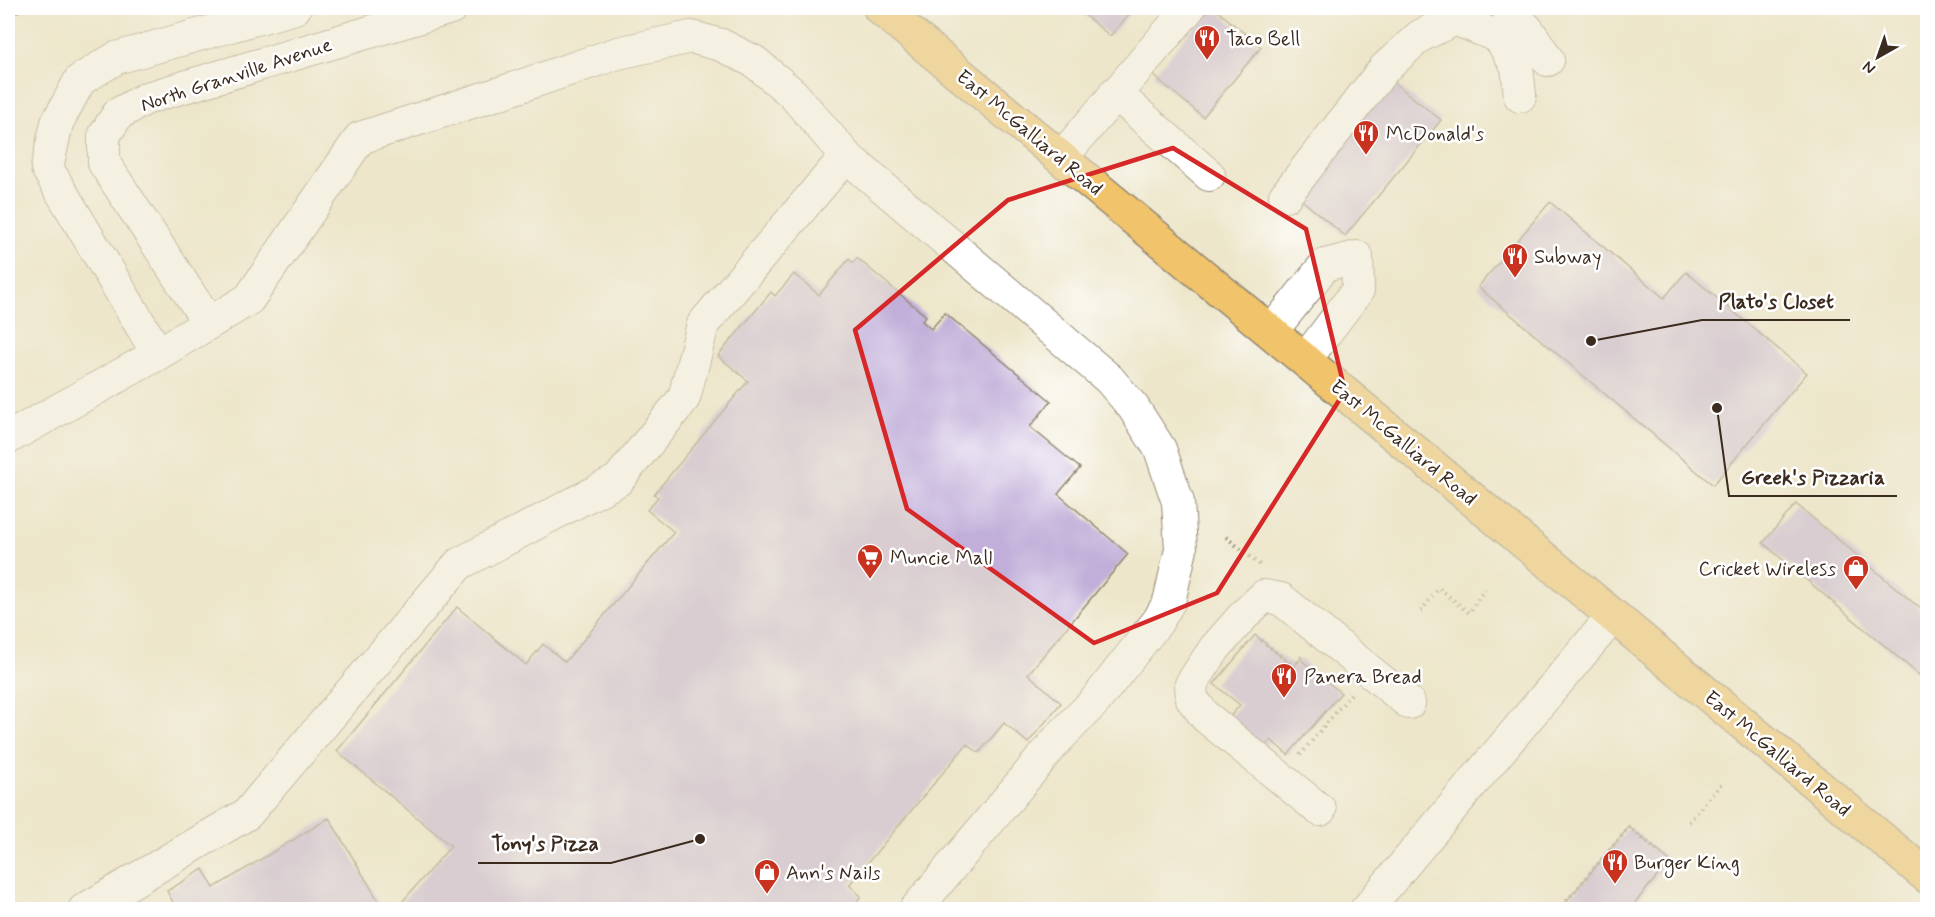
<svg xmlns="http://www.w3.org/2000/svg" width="1935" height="917" viewBox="0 0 1935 917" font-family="Mynerve,sans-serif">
<rect width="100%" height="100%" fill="#fff"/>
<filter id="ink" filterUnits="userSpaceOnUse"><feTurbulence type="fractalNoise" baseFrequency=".0167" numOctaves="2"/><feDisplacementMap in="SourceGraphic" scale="12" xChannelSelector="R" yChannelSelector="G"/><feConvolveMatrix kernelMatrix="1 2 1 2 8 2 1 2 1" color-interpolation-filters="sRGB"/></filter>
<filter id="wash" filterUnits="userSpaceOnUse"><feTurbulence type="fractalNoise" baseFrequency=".008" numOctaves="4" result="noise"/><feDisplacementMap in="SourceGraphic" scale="24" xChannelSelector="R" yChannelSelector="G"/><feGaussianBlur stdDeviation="1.35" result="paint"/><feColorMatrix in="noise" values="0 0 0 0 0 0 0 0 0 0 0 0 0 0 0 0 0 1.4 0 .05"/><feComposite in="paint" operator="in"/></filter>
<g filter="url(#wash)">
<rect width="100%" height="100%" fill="#ede6ca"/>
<g id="blocks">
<path fill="#c1afd9" d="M1076,8H1135L1110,36Z
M1210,8H1214L1261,47L1203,117L1153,75Z
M1387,77L1441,120L1345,236L1292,192Z
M1550,202L1664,298L1686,272L1807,373L1713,485L1478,287Z
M857,258L926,316L922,321L931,329L945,313L1051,401L1030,427L1080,468L1058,494L1128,554L1028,674L1061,703L1028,743L1004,723L979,753L967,744L849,885L861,896L850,910H395L451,846L337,751L457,607L526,665L543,644L565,662L674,532L647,510L658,497L654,494L748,381L718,356L771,292L775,296L794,274L819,295L849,259L853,263Z
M1796,504L1928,615V677L1925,680L1763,543Z
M1255,635L1294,667L1300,659L1341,693L1288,755L1271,740L1262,750L1227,720L1240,705L1214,684Z
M329,818L384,910H177L167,891L203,869L214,888Z
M1629,827L1670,861L1629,910H1559Z"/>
</g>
</g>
<g filter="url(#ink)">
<use href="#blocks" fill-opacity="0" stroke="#948874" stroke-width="1.5"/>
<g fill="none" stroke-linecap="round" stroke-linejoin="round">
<g stroke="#948874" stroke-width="34">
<path id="minor" d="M1507,8L1528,30L1548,60
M1115,93L1209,175
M1061,158L1189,8
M1285,196L1384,69L1420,36L1455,19L1499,37L1517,66L1520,96
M208,322L104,163V136L118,114L147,98L451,8
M1271,332L1325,265L1357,257L1358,290L1305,360
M158,354L47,168L57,123L80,80L116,58L295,8
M8,438L158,354L249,299L360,138L503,92L618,53L691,37L721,45L755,62L793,94L846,156L1109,379L1133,407L1160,449L1178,502L1181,549L1169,602L1158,621L1096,700L1057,740L915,910
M1320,810L1206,717L1192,699L1191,684L1215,648L1244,615L1264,596L1281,599L1409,703
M84,910L247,814L459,564L618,480L684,398L703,324L846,156
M1366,910L1613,616"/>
</g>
<g stroke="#948874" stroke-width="36">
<path id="major" d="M880,8L1928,877"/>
</g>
<path stroke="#948874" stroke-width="4" stroke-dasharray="1.5 4.5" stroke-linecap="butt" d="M1226,537L1260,565
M1421,611L1439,588L1469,613L1485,589
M1261,640L1294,667L1304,654
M1300,755L1351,694
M1689,822L1721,784
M1559,910L1629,827L1661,854"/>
<use href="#minor" stroke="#fff" stroke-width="32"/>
<use href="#major" stroke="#f1c36a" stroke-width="33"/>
<g stroke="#3b2a1e" stroke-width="7">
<path id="rail" d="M8,14L19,8"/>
</g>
<use href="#rail" stroke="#fff" stroke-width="4.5" stroke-dasharray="14" stroke-linecap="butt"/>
</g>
</g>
<path d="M0 0H1935V917H0ZM1173,148L1306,229L1345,391L1217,593L1094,643L907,509L855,330L1008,200Z" fill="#ede6ca" fill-opacity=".55" fill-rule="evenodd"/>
<path fill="none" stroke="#d62828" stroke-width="4.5" stroke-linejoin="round" d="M1173,148L1306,229L1345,391L1217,593L1094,643L907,509L855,330L1008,200Z"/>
<defs>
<g id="restaurant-pin" transform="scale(1.35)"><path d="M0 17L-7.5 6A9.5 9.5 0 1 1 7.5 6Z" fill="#c8321e" stroke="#fff"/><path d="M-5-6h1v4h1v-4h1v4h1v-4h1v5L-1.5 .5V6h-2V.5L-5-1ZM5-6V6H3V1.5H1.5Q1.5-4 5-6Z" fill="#fff"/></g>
<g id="supermarket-pin" transform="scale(1.35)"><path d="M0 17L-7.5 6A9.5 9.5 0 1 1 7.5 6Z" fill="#c8321e" stroke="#fff"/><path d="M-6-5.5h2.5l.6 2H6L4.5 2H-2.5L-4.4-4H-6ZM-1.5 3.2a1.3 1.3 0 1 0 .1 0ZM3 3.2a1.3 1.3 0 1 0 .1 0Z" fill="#fff"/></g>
<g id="shop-pin" transform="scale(1.35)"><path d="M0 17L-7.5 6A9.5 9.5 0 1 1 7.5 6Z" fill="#c8321e" stroke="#fff"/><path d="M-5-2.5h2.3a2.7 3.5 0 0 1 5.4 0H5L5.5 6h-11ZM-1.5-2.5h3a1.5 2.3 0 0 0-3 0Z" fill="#fff"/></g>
</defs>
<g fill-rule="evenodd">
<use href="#restaurant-pin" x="1207" y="38"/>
<use href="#restaurant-pin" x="1366" y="133"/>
<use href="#restaurant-pin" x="1515" y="256"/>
<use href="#supermarket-pin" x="870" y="557"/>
<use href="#shop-pin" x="1856" y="568"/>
<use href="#restaurant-pin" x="1284" y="676"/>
<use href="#restaurant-pin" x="1615" y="862"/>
<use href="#shop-pin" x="767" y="872"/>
</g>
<g text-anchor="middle" stroke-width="5" stroke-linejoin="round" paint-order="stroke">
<g font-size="20" fill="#3b2a1e" stroke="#fff" text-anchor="start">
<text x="1226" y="45">Taco Bell</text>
<text x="1386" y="140">McDonald's</text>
<text x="1534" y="263">Subway</text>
<text x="890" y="564">Muncie Mall</text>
<text x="1836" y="575" text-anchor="end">Cricket Wireless</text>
<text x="1304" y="683">Panera Bread</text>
<text x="1634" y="869">Burger King</text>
<text x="786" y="879">Ann's Nails</text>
</g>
<g font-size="20" fill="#3b2a1e" stroke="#fff">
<text transform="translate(236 74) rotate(-18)" y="7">North Granville Avenue</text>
<text transform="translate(1030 132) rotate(40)" y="7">East McGalliard Road</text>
<text transform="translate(1404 442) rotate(40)" y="7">East McGalliard Road</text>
<text transform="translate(1778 753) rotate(40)" y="7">East McGalliard Road</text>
</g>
</g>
<path fill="none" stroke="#3b2a1e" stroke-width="2" d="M1591 341L1702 320H1850M1717 408L1729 496H1897M700 839L611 863H478"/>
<g fill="#3b2a1e" stroke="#fff" stroke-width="2">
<circle cx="1591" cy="341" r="6"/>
<circle cx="1717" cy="408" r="6"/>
<circle cx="700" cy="839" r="6"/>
</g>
<g font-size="21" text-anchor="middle" font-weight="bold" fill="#3b2a1e" stroke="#fff" stroke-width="5" stroke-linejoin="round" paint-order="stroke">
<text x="1776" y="308">Plato's Closet</text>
<text x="1813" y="484">Greek's Pizzaria</text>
<text x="545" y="850">Tony's Pizza</text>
</g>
<rect width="1935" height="917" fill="none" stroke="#fff" stroke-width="30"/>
<g transform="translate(1878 57) rotate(220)" stroke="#ffffff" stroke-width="4.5" paint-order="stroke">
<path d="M0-4.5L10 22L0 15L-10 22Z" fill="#3b2a1e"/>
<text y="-9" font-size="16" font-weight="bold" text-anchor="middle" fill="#3b2a1e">N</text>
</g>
</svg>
